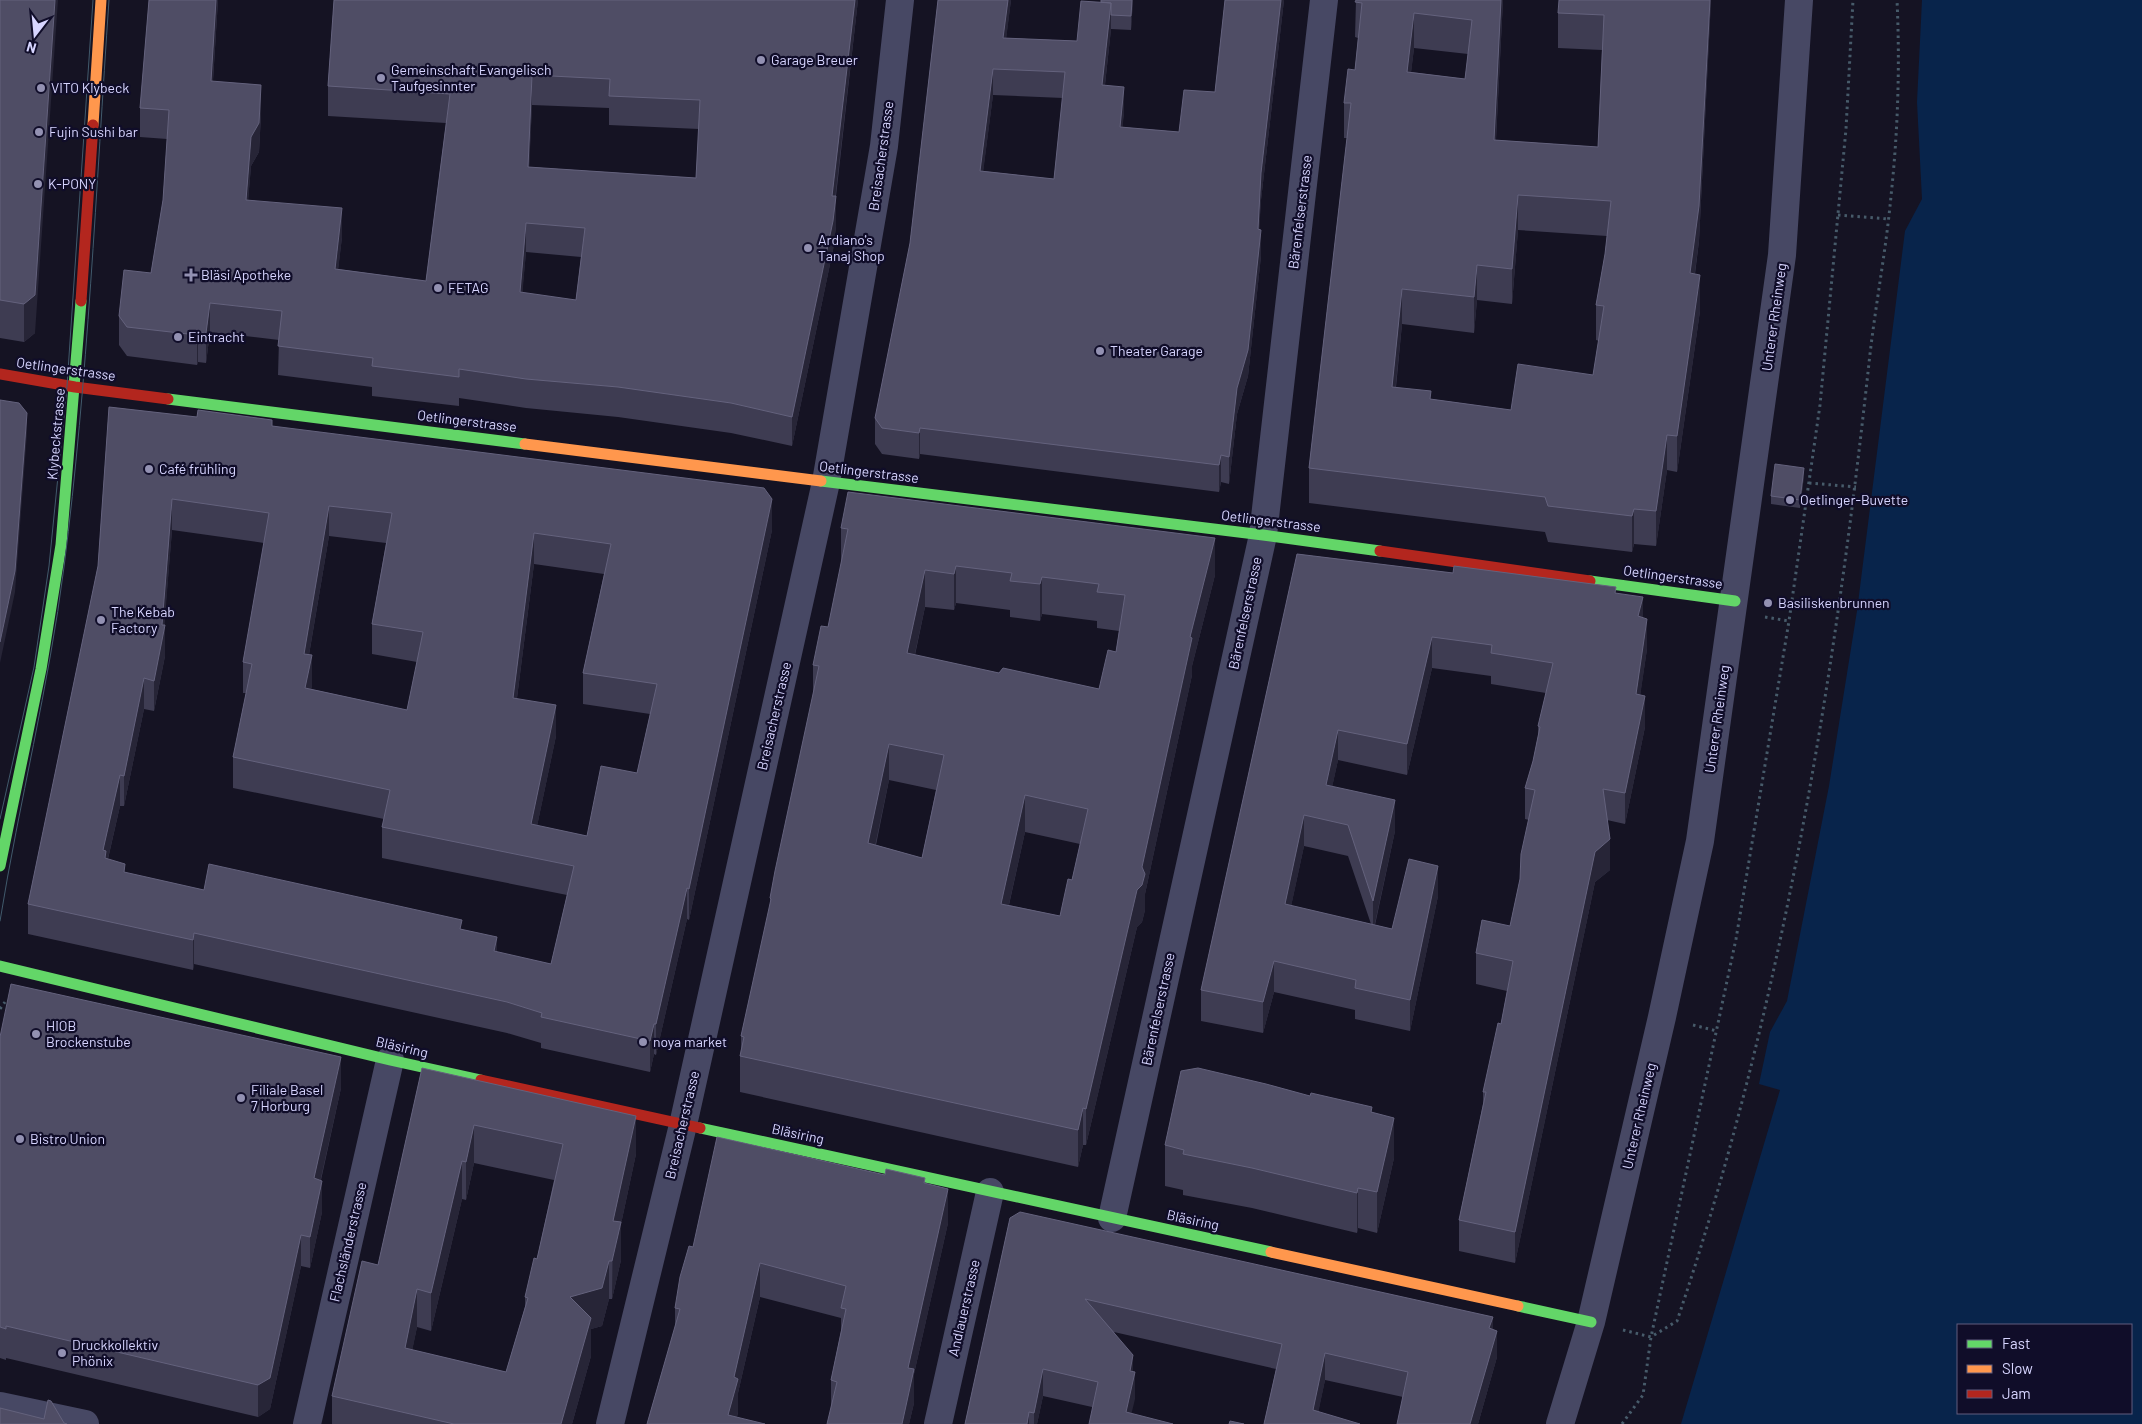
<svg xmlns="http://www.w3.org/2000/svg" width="2142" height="1424" viewBox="0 0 2142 1424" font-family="Barlow,sans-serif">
<rect width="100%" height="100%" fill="#151323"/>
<path fill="#08244b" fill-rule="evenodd" d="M1922,0H2142V1424H1681L1780,1090L1759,1084L1770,1032L1787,1001L1829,786L1857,611L1905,231L1922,199L1917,102ZM1958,1325H2131V1413H1958Z"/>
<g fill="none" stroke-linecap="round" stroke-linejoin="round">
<path stroke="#475b6a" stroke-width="3" stroke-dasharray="2.5 4" stroke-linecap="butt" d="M1838,215L1888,219
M1809,483L1856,487
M1765,617L1789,621
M0,1009L5,1002
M1693,1025L1717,1031
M1623,1330L1651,1337L1677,1321C1781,1012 1834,686 1869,363C1875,307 1886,251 1891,196C1898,131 1900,65 1897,0
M1622,1424L1643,1395L1651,1337L1736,939L1789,621L1820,405L1846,129L1853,0"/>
<path stroke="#474864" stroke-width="28" d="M1112,1218L1263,535L1324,0
M0,1406L85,1424
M307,1424L390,1060
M610,1424L683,1125L826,482L884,146L900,0
M938,1424L990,1192
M1560,1424L1591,1322L1662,1017L1700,841L1782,255L1799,0"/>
<path stroke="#63d668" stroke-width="11" d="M168,399L525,444
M821,481L1263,535L1380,551
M1590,581L1735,601
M0,866L41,669L61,545L81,301
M0,966L390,1060L481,1080
M700,1128L1271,1252
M1518,1306L1591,1322"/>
<path stroke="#ff974d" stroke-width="11" d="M93,125L101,0
M525,444L821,481
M1271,1252L1518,1306"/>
<path stroke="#b3261e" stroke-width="11" d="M81,301L93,125
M0,374L75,387L168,399
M1380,551L1590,581
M481,1080L700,1128"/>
<path stroke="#415a6c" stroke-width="1" d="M0,819L34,667L49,566L67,386L93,0
M0,921C19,803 49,686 64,567C88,379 96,189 109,0"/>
</g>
<path fill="#3e3c52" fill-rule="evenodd" d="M0,0L35,333L24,342L0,338Z
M149,0H218L213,81L261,114L259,152L251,166L248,200L342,237L338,269L426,281L446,123L328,116V86L334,0H858L836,196V226L833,250L792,446L731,433L618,417L526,408L459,398V406L372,396V387L278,375L279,340L210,332L206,363L198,362L197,365L127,356L119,345V316L151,273L163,200L167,139L140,137V108ZM532,105L609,108V125L699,129L696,178L529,167ZM526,252L581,257L576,300L522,293Z
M938,0H1011L1006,38L1077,41L1101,2L1133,0L1131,30L1111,29L1105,85L1124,113L1122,127L1179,132L1215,92L1225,0H1284L1261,200L1259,229L1261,256L1248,376L1237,414L1229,484L1221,482L1219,492L920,454L919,459L882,454L875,444V418L910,243ZM993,95L1063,98L1054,179L983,171Z
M1356,0H1503L1496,140L1598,147L1602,50L1558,48V13L1711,0L1699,241L1695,274L1700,311L1677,472L1667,470L1656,546L1634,544L1632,552L1548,542L1545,532L1309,503V468L1347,138H1344V103L1355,70L1358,38L1355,37ZM1414,48L1468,54L1465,79L1411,72ZM1518,230L1607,236L1605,254L1596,305V340L1599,341L1593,375L1511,410L1431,399L1396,387L1402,324L1474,333L1477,300L1512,304Z
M109,407L272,426L772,530L689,920L687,919L656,1055L654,1054L650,1072L541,1048V1043L507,1033L194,964L193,970L28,934V904L98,566ZM172,530L264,543L243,662V693H246L233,757V788L384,819L382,827V858L567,895L551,964L497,952L462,929L204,890L125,873L108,859L120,806H124L144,709L154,711L165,656L164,625ZM329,536L386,543L372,624V654L417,662L407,710L311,689L312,686L309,655ZM534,564L604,574L583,673V704L650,714L637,773L587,836L537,826L556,736L517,698Z
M1804,476L1800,508L1771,504V496Z
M841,528L1215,575L1192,666V675L1145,894V910L1142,922L1137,927L1086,1145H1083L1078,1167L740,1092V1056L741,1049V1036L770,906V898L813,695V665L828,627L841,564ZM956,603L1010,610V617L1040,621L1042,614L1097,621V628L1119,631L1116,652L1099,689L999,673L915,655L925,607L954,610ZM889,780L936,790L922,858L876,845ZM1025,832L1080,844L1072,880L1060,916L1009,905Z
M1297,554L1616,593L1643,618L1647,649L1640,695L1645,727L1625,824L1607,820L1610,870L1595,882L1515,1263L1459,1251V1220L1483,1104V1092L1501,1024L1507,991L1476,984V953L1510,926L1520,879L1529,820L1525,819V788L1533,761L1538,736V726L1546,693L1491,684V676L1432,668L1407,775L1338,760L1332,787L1395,831L1375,925L1392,929L1438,896L1410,1031L1355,1019V1010L1274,992L1263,1033L1201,1021V990ZM1304,846L1348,856L1371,924L1291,906Z
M0,1037L341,1088L321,1180L322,1212L310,1268L301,1266L270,1409L258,1417L6,1358V1360L0,1358Z
M422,1068L636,1154L621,1224V1260L612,1299H609L602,1326L591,1329V1356L572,1424H332V1396L378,1265ZM474,1163L554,1180L537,1259L525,1297V1307L506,1372L412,1350L417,1327L431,1331L462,1199L466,1200Z
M1310,1096L1372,1112L1394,1158L1377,1233L1358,1228L1357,1233L1252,1208L1183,1195V1190L1165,1186V1145Z
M1010,1218L1493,1329L1497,1357L1478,1424H1397L1403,1397L1325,1380L1318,1412L1264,1424L1276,1369L1114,1332L1133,1372L1135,1399L1092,1407L1043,1396L1037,1424H965Z
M948,1223L914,1374V1403L909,1424H827L831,1409V1380L841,1331V1318L760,1297L738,1393V1412L737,1417L647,1424L675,1327V1308L693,1247Z"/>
<path fill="#272537" d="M55,0H58L35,333L24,342V304Z
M216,0H218L211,110V81Z
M855,0H858L832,225V196Z
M1008,0H1011L1003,65V38Z
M1132,0H1133L1131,30V16Z
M1281,0H1284L1261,200L1258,255V229L1261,173Z
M1501,0H1503L1494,175V140Z
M1710,0H1711L1699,241L1690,309V273Z
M1111,3V29L1102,111V85Z
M1414,13V48L1407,107V72Z
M993,69V95L980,197V171Z
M532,75V105L528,196V167Z
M261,85V114L259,152L251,166L246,229V200L251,137Z
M1124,87V113L1120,153V127Z
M1518,195V230L1512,304V269Z
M836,196V226L833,250L792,446V417Z
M342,208V237L335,298V269Z
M526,223V252L520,322V292Z
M1261,230V256L1248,376L1237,414L1229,484V457L1237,388Z
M1477,265V300L1474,333V297Z
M1700,275V311L1677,472V436Z
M1402,289V324L1392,422V387Z
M210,303V332L206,363V333Z
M198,332V362L197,365V335Z
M27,413V433L15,592L0,663V642Z
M920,428V454L919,459V433Z
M1667,435V470L1656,546V511Z
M1221,455V482L1219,492V465Z
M1804,468V476L1800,508V500Z
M172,499V530L164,631L165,625V656L154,711V681L162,625Z
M772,499V530L689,920V889Z
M329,506V536L304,684V654Z
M1634,509V544L1632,552V516Z
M534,533V564L513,729V698Z
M1215,538V575L1192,666V675L1145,894V910L1142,922L1137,927L1086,1145V1109L1190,637Z
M956,566V603L954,610V574Z
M925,570V607L907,690V653Z
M1042,577V614L1040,621V584Z
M1643,597V627L1638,616Z
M1647,619V649L1636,725V694Z
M1432,637V668L1407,775V744Z
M312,655V686L305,719V688Z
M144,678V709L124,806V776Z
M1645,696V727L1625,824V793Z
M556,705V736L531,855V824Z
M1338,730V760L1326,816V785Z
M889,744V780L868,879V843Z
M120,775V806L106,867L103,850Z
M1025,795V832L1001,940V904Z
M1395,800V831L1373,932V901Z
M1304,815V846L1285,935V904Z
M1610,839V870L1595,882L1515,1263V1232L1595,852Z
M1438,866V896L1410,1031V1000Z
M687,888V919L656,1055V1024Z
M194,933V964L193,970V940Z
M497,937V968L494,951Z
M1274,961V992L1263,1033V1002Z
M654,1024V1054L650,1072V1041Z
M341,1057V1088L314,1209V1178Z
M1083,1108V1145L1078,1167V1130Z
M636,1116V1154L621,1224V1260L612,1299L613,1221Z
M1394,1118V1158L1377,1233V1192Z
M474,1125V1163L466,1200V1162Z
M462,1161V1199L431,1331V1293Z
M322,1181V1212L310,1268V1237Z
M1358,1188V1228L1357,1233V1193Z
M948,1189V1223L914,1374V1403L909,1424H902L908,1368Z
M301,1235V1266L270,1409L258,1417V1385Z
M609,1261V1299L602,1326L591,1329V1356L572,1424H561L570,1297Z
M760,1263V1297L738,1393V1412L735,1424L728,1415L734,1377Z
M417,1289V1327L405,1387V1348Z
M1493,1317V1343L1489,1328Z
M1497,1331V1357L1478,1424H1470Z
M1325,1353V1380L1316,1424L1313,1410Z
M1133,1355V1380L1135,1372V1399L1129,1424L1126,1412L1130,1371Z
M1043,1369V1396L1037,1424H1034V1413Z
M1029,1412V1424H1027Z"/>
<path fill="#4f4d65" stroke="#64627d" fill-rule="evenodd" d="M0,0H55L35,295L24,304L0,300Z
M149,0H216L211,81L261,85L259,123L251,137L246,200L342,208L335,269L426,281L450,94L328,86L334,0H855L832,196H836L833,221L792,417L731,403L618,387L526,379L459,369V377L372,366L373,358L278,346L282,311L210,303L206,333L198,332L197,335L127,327L119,316L124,270L151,273L163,200L169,110L140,108ZM532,75L610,79L609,96L700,100L696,178L528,167ZM526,223L585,228L576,300L520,292Z
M938,0H1008L1003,38L1077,41L1081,1L1111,3L1102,85L1124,87L1120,127L1179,132L1184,90L1215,92L1225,0H1281L1261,173L1258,229L1261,230L1248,350L1237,388L1229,457L1221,455L1219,465L920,428L919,433L882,428L875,418L910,243ZM993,69L1065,72L1054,179L980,171Z
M1101,0H1132L1131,16L1111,15V3L1101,2Z
M1356,0H1501L1494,140L1598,147L1604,15L1558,13L1559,0H1710L1699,206L1690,273L1700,275L1677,436L1667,435L1656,511L1634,509L1632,516L1548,506L1545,497L1309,468L1351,103H1344L1348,69L1355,70L1362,3L1355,2ZM1414,13L1472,20L1465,79L1407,72ZM1518,195L1611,201L1605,254L1596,305L1604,306L1593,375L1518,364L1511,410L1430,399L1431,391L1392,387L1402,289L1474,297L1477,265L1512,269Z
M0,400L19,403L27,413L15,571L0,642Z
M109,407L197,417L198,410L272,420V426L764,488L772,499L689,889L687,888L656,1024H654L650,1041L541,1017L542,1013L507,1002L194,933L193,940L28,904L98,566ZM172,499L269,513L243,662L252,664L233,757L390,790L382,827L574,866L551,964L494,951L497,937L460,929L462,920L209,864L204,890L124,872L125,864L105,858L106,851L103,850L120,775L124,776L144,678L154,681L165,625H162ZM329,506L392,513L372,624L423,632L407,710L305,688L312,655L304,654ZM534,533L611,544L583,673L657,684L637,773L601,766L587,836L531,824L556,705L513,698Z
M1775,464L1804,468L1800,500L1771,496Z
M848,492L1215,538L1190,637L1192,638L1142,867L1145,874L1142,885L1137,890L1086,1109L1083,1108L1078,1130L740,1056L744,1037L741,1036L771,899L770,898L775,871L819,666L813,665L821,626L828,627L848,529L841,528ZM956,566L1012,573L1010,581L1040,584L1042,577L1099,584L1097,592L1125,595L1116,652L1108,650L1099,689L1003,668L999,673L907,653L925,570L954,574ZM889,744L944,755L922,858L868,843ZM1025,795L1088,809L1072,880L1068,879L1060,916L1001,904Z
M1297,554L1453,573L1454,566L1554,579L1616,587L1615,593L1643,597L1638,616L1647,619L1636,694L1645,696L1625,793L1603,789L1610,839L1595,852L1515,1232L1459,1220L1486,1092H1483L1498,1023L1501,1024L1513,961L1476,953L1482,920L1510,926L1520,879L1521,854L1535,790L1525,788L1533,761L1540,727L1538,726L1553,663L1491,653L1492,645L1432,637L1407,744L1338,730L1326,785L1395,800L1373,901L1348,825L1304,815L1285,904L1392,929L1409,859L1438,866L1410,1000L1355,988L1356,980L1274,961L1263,1002L1201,990Z
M11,984L341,1057L314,1178L322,1181L310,1237L301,1235L270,1378L258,1385L6,1326V1329L0,1327V1037Z
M422,1068L636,1116L613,1221L621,1222L612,1261H609L602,1288L570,1297L591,1318L561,1424H454L332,1396L362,1261L378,1265ZM474,1125L563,1144L537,1259L534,1258L525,1297L528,1298L506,1372L405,1348L417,1289L431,1293L462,1161L466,1162Z
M1198,1068L1266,1084L1310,1096L1311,1093L1372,1107L1371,1112L1394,1118L1377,1192L1358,1188L1357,1193L1252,1168L1183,1154L1184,1150L1165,1145L1181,1071Z
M717,1137L885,1175L886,1169L925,1178L924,1183L948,1189L908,1368L914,1369L902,1424H827L837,1382L831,1380L846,1309L841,1308L846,1286L760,1263L734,1377L738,1379L728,1415L765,1424H647L680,1309L675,1308L680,1277L689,1246L693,1247Z
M1020,1212L1493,1317L1489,1328L1497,1331L1470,1424H1397L1408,1372L1325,1353L1313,1410L1360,1424H1264L1282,1344L1085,1299L1133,1355L1130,1371L1135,1372L1126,1412L1173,1424H1089L1098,1382L1043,1369L1034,1413L1029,1412L1027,1424H965L1010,1218Z
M48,1400L51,1401L64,1423L67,1424H0V1408L44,1419Z
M1230,1421L1244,1424H1229Z"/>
<g fill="#9391b2" stroke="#100d29" stroke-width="2">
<circle cx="761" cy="60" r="5"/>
<circle cx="381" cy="78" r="5"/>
<circle cx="41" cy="88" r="5"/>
<circle cx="39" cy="132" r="5"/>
<circle cx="38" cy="184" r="5"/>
<circle cx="808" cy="248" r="5"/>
<path d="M188.5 267.5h5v5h5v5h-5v5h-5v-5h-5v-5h5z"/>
<circle cx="438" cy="288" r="5"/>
<circle cx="178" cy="337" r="5"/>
<circle cx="1100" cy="351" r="5"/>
<circle cx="149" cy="469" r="5"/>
<circle cx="1790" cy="500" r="5"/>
<circle cx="1768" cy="603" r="5"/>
<circle cx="101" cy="620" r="5"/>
<circle cx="36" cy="1034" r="5"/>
<circle cx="643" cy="1042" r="5"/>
<circle cx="241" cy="1098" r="5"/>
<circle cx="20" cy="1139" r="5"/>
<circle cx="62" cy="1353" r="5"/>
</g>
<g text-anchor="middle" stroke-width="4.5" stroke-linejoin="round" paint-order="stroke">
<g font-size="14" fill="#d7d5ff" stroke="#100d29" text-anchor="start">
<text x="771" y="65">Garage Breuer</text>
<text x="391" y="75">Gemeinschaft Evangelisch<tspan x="391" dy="16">Taufgesinnter</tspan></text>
<text x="51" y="93">VITO Klybeck</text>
<text x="49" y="137">Fujin Sushi bar</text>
<text x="48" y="189">K-PONY</text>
<text x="818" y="245">Ardiano's<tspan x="818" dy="16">Tanaj Shop</tspan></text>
<text x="201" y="280">Bläsi Apotheke</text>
<text x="448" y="293">FETAG</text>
<text x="188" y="342">Eintracht</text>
<text x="1110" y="356">Theater Garage</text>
<text x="159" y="474">Café frühling</text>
<text x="1800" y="505">Oetlinger-Buvette</text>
<text x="1778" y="608">Basiliskenbrunnen</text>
<text x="111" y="617">The Kebab<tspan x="111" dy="16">Factory</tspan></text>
<text x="46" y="1031">HIOB<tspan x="46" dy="16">Brockenstube</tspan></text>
<text x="653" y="1047">noya market</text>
<text x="251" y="1095">Filiale Basel<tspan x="251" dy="16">7 Horburg</tspan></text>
<text x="30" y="1144">Bistro Union</text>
<text x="72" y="1350">Druckkollektiv<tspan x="72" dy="16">Phönix</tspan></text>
</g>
<g font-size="14" fill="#d7d5ff" stroke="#100d29">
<text transform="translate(881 156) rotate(-82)" y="5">Breisacherstrasse</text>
<text transform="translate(1300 212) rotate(-83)" y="5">Bärenfelserstrasse</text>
<text transform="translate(1774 317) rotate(-82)" y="5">Unterer Rheinweg</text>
<text transform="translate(66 369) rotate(8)" y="5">Oetlingerstrasse</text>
<text transform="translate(467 421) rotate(7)" y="5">Oetlingerstrasse</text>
<text transform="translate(56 434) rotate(-85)" y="5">Klybeckstrasse</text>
<text transform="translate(869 472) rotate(7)" y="5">Oetlingerstrasse</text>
<text transform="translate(1271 521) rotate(7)" y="5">Oetlingerstrasse</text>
<text transform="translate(1673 577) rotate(8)" y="5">Oetlingerstrasse</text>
<text transform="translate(1245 613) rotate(-78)" y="5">Bärenfelserstrasse</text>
<text transform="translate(774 716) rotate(-77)" y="5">Breisacherstrasse</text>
<text transform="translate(1717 719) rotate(-82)" y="5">Unterer Rheinweg</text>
<text transform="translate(1158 1009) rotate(-78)" y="5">Bärenfelserstrasse</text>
<text transform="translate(402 1047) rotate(13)" y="5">Bläsiring</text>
<text transform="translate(1639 1116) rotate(-77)" y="5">Unterer Rheinweg</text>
<text transform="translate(682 1125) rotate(-77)" y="5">Breisacherstrasse</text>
<text transform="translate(798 1134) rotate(12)" y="5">Bläsiring</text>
<text transform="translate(1193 1220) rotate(12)" y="5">Bläsiring</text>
<text transform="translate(348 1242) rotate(-77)" y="5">Flachsländerstrasse</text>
<text transform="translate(964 1308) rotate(-77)" y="5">Andlauerstrasse</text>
</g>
</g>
<rect x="1957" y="1324" width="175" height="90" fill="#100d29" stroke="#605d7f"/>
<rect x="1967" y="1340" width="25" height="8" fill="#63d668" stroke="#605d7f"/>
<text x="2002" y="1349" font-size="15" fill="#d7d5ff">Fast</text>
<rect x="1967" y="1365" width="25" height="8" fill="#ff974d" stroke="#605d7f"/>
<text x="2002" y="1374" font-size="15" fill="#d7d5ff">Slow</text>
<rect x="1967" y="1390" width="25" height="8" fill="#b3261e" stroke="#605d7f"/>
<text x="2002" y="1399" font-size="15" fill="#d7d5ff">Jam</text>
<g transform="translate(35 35) rotate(196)" stroke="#100d29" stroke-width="4" paint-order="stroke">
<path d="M0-4L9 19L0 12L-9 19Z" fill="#d7d5ff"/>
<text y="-8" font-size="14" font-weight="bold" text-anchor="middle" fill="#d7d5ff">N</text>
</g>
</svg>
